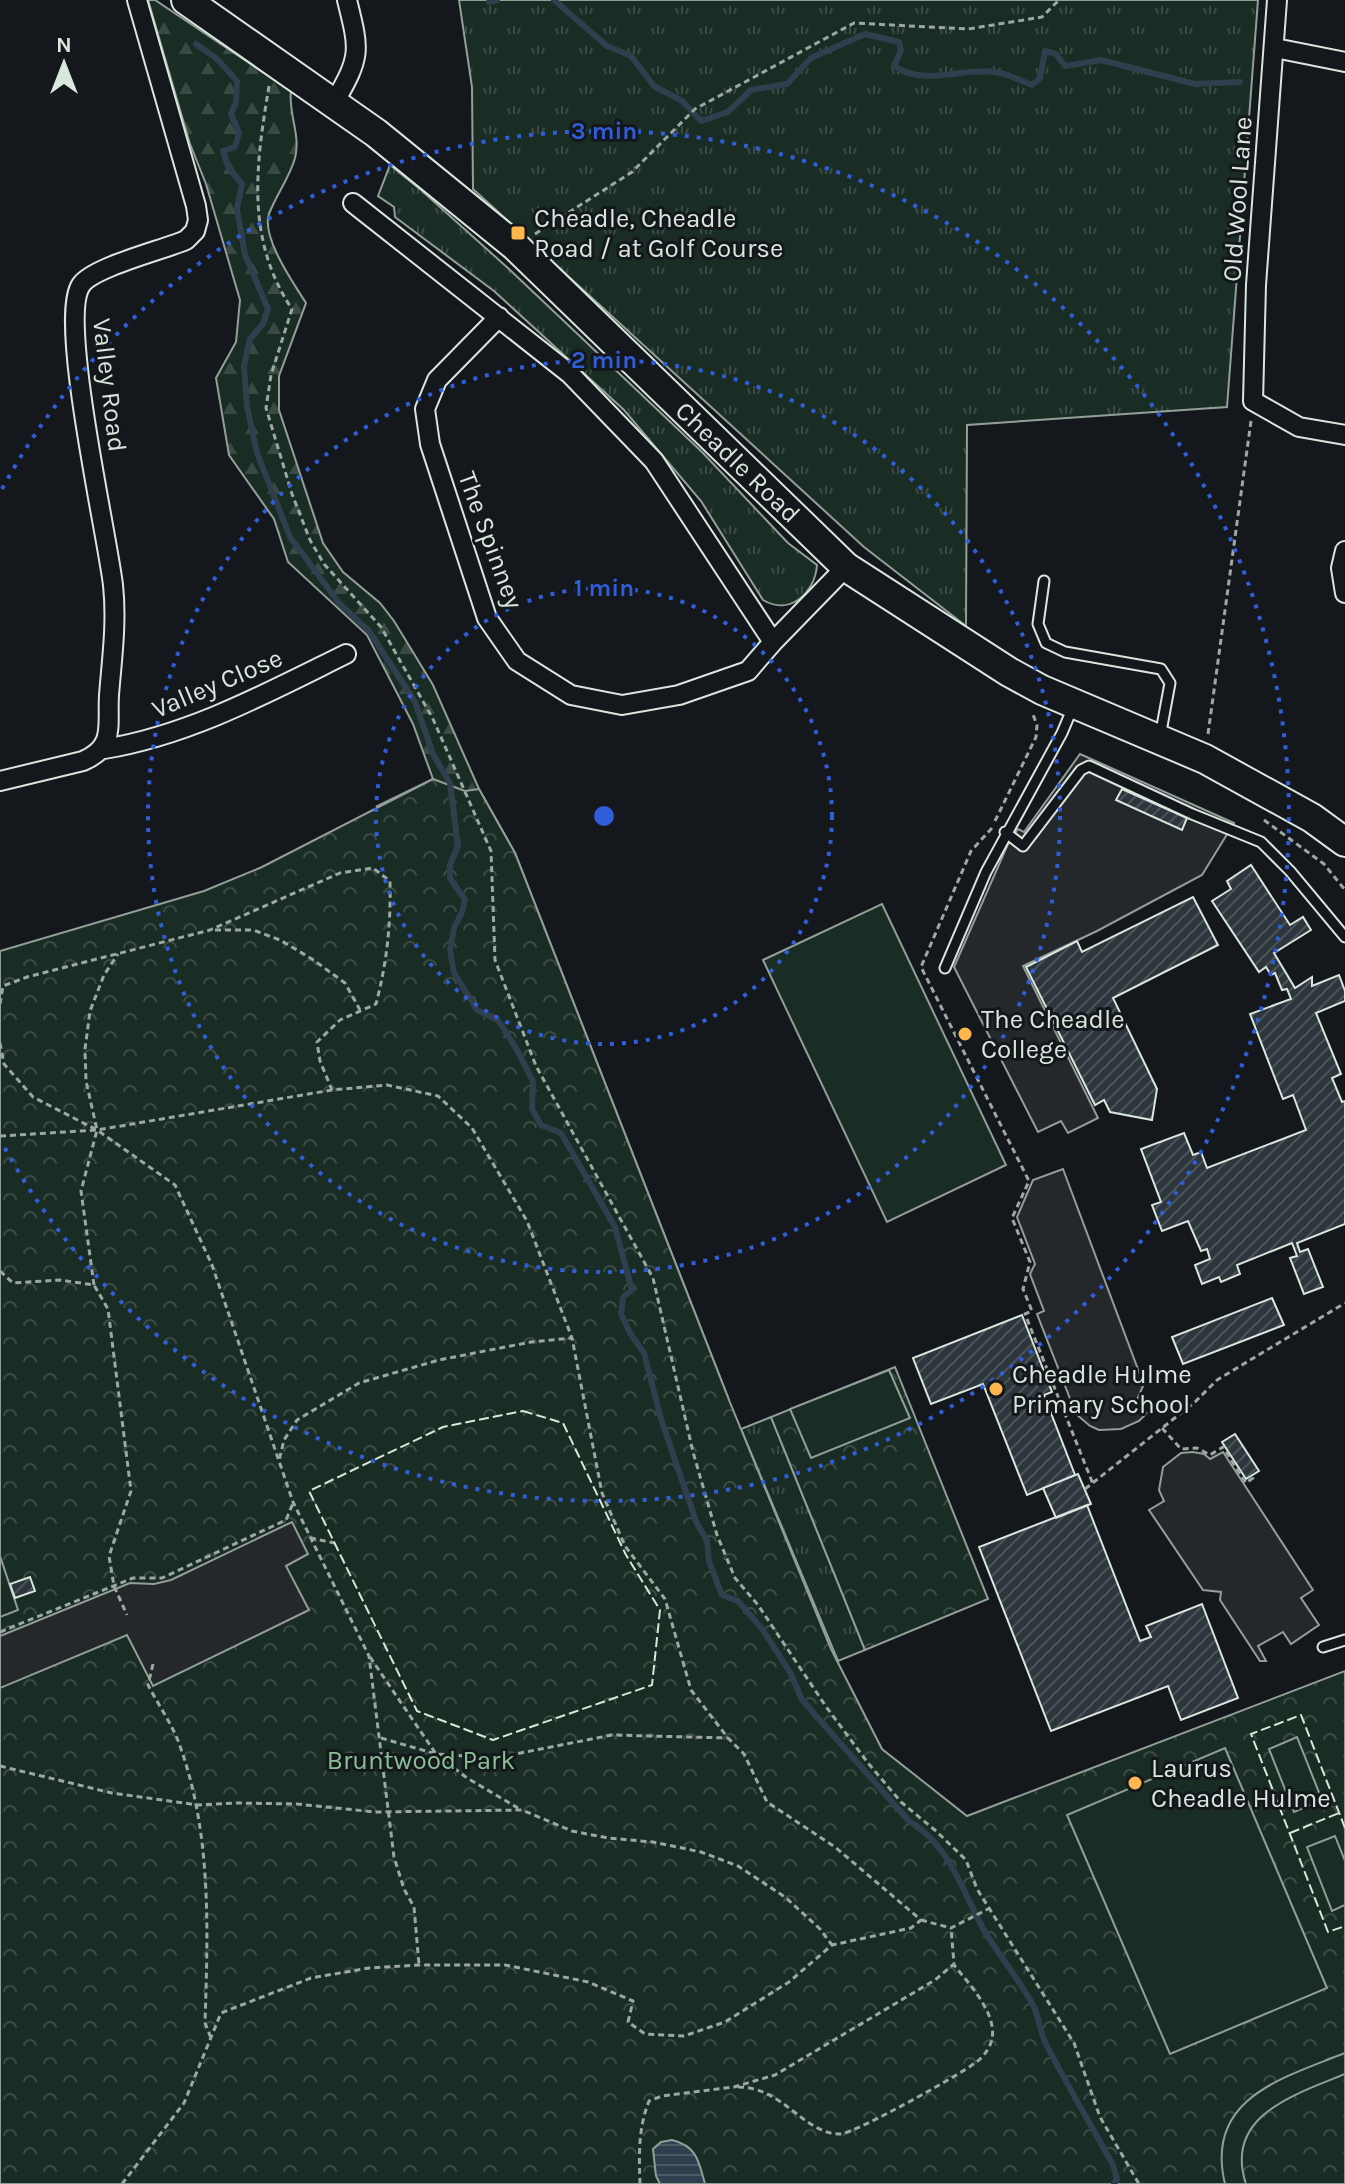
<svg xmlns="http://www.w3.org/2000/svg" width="1345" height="2184" viewBox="0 0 1345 2184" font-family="Karla,sans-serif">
<defs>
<pattern id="grass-tufts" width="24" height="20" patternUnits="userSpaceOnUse" patternTransform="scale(2)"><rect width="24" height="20" fill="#1a2d24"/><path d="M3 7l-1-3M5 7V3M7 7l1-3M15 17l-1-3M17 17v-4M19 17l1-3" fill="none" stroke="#3b4b43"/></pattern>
<pattern id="forest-firs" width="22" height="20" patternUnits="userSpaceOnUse" patternTransform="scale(2)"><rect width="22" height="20" fill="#1a2d24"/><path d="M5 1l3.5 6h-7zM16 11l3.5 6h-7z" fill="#3b4b43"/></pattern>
<pattern id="park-crowns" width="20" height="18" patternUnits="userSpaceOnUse" patternTransform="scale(2)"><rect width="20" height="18" fill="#1a2d24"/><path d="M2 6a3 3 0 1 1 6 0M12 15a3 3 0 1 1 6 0" fill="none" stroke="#3b4b43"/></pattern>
<pattern id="water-rules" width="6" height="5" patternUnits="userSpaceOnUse" patternTransform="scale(2)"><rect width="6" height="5" fill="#2f3f4d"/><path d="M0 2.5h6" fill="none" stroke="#4c5b66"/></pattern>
<pattern id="building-hatch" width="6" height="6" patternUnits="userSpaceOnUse" patternTransform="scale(2)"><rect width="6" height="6" fill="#2c363c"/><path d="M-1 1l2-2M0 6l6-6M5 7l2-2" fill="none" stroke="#4a5358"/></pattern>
</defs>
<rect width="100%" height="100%" fill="#14181c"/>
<path fill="url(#grass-tufts)" stroke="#939e99" stroke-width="2" d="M459,0H1258L1227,407L967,425L966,626L864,547L473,189L472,87Z
M390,165L421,190L509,269L702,452L788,543L817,565C815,593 790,616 763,600L701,501L624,410L494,291L395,217L394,207L378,196Z
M771,1417L865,1650L838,1661L741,1429Z"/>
<path fill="url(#forest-firs)" stroke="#939e99" stroke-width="2" d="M148,0H155L291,91C288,114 301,134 295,158C290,177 276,195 269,214C261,237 294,284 306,303L279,376V410L323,543L343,572L380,603L394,621L433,685L479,789L515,853L729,1400L711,1448L720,1495L735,1539L764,1585L838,1661L840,1694L848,1730L885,1778L914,1802L940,1818L972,1850L988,1890C970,1910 947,1919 921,1927C908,1922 892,1907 881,1906C863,1903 849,1922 831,1919C826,1918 818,1913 813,1910L807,1888L818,1865L826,1838L819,1821L759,1756L704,1680L675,1649L666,1622L657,1580L584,1431L553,1404H511L464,1415L318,1478L308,1479C297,1472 290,1463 294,1449C312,1384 479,1362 537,1353L551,1346L552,1338L550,1333L536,1329H509L453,1338L439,1331L426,1317L421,1291L428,1259L447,1245L513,1210L526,1191C508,1156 491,1113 460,1087C432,1063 407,1070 395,1026C401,975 415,893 398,844C393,830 386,818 377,806L433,779L413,724L367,635L288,562L274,519L229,455L216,378L236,342L240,300L206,184L190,144Z"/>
<path fill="url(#park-crowns)" stroke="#939e99" stroke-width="2" d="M433,779L465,791L479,789L515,853L729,1400L831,1649L882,1749L967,1816L1345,1671V2184H0V951L204,891L262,867Z
M895,1367L988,1599L865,1650L771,1417Z"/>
<path fill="#1a2d24" stroke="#939e99" stroke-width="2" d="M882,904L1006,1165L887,1222L763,960Z
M889,1370L910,1418L811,1458L790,1409Z
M0,1556L18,1610L0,1617Z
M1297,1737L1322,1800L1294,1812L1269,1749Z
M1225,1748L1327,1988L1170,2054L1067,1815Z
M1335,1836L1345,1861V1905L1332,1911L1307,1847Z
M1345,2053V2074C1297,2094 1223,2115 1246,2184H1225C1204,2098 1283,2078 1345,2053Z"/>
<path fill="#24282b" stroke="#939e99" stroke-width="2" d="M1080,754L1234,823L1202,875L1097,931L1023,966L1098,1118L1068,1133L1061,1121L1038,1132L954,967L1008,844L1018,829L1024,832Z
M1063,1169L1142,1380L1143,1386L1136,1402L1147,1413L1139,1421L1121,1429L1099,1430L1090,1426L1076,1414L1037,1314L1044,1311L1030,1274L1035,1264L1017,1217L1033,1180Z
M1193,1452L1204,1454L1210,1459L1223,1452L1313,1590L1301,1598L1319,1625L1291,1644L1283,1632L1258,1646L1266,1661H1260L1220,1600L1221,1592L1203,1590L1149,1510L1164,1501L1159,1490L1163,1467L1181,1453Z
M292,1522L308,1554L286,1566L309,1610L153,1686L127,1635L0,1688V1636L130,1583L154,1584L171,1580Z"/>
<path fill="url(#water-rules)" stroke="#939e99" stroke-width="2" d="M672,2140C697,2146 699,2162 705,2184H660L656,2176L653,2149L661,2142Z"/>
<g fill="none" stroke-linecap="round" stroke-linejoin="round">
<path stroke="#2f3f4d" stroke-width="6" d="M554,0L607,46L631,56L654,86L682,101L701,121L728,112L751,90L787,84L811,58L865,34L899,42L901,50L894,66C925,87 963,67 995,72C1007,73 1021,81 1032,85L1040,78L1045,51L1056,54L1065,66L1101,60L1195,84L1240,82
M489,2L497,0
M196,44L216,58L237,81L236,102L231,114L239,133L235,147L223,151L228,167L242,184L237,209L245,255L268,309L263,324L250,339L244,366L247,406L257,453L290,537L339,603L369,631L415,702L433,754L450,783L458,846L450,865V878L465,900L462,912L454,928L450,950L454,973L477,1010L498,1020L517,1050L533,1081L532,1109L541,1125L561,1133L615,1227L632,1290L623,1297L621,1314L630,1333L644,1353L661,1419L697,1524L707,1540L709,1561L722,1595L738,1601L763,1630L791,1674L802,1700L909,1821C950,1845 962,1891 984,1930C999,1956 1020,1980 1034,2007C1039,2018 1040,2031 1045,2042C1066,2084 1091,2124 1113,2165L1117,2179L1114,2184"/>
</g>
<path fill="url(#building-hatch)" stroke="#d8e6dc" stroke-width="2" d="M1122,789L1187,818L1182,830L1116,800Z
M1251,865L1290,925L1303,917L1311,930L1274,953L1295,988L1312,977V986L1339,975L1345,991V1001L1316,1013L1341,1074L1332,1078L1342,1102L1345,1101V1224L1297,1243L1300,1252L1308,1249L1323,1287L1304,1294L1290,1258L1297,1256L1292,1243L1237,1265L1240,1274L1221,1282L1219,1277L1202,1284L1195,1265L1210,1259L1207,1249L1201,1251L1188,1221L1162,1231L1152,1205L1161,1202L1141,1149L1184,1133L1193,1155L1201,1152L1207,1168L1306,1130L1293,1095L1283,1099L1250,1014L1291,999L1287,989L1282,990L1275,973L1271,975L1266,967L1259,972L1212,901L1231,889L1227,881Z
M1193,897L1218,945L1113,998L1157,1089L1152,1120L1110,1112L1104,1100L1095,1105L1026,967L1077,941L1082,952Z
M1272,1298L1284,1325L1183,1364L1172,1337Z
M1022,1315L1052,1392L1044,1395L1075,1475L1027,1495L983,1384L931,1404L913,1358Z
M1235,1434L1259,1471L1246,1479L1222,1442Z
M1078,1474L1091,1504L1056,1518L1043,1488Z
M1087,1505L1140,1641L1151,1637L1146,1626L1202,1604L1238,1698L1181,1720L1168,1686L1051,1731L979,1547Z
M30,1577L35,1591L15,1598L10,1584Z"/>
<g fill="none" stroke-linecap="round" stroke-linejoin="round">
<g stroke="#d8e6dc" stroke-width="13">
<path id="service" d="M1044,581L1038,624L1046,643L1065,652L1161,669L1170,683L1160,737
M1005,832L1023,846L1081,770L1089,766L1192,814L1261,842L1290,871L1345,937
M945,968L986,872L1062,733L1073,707
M1323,1647L1345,1640"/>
</g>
<g stroke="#d8e6dc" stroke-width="22">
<path id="minor" d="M1277,0L1256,285L1253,401L1299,427L1345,435
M1275,48L1345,62
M334,103C361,56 360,52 347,0
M353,203L570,374L654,461L773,642
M499,317L437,380L425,409L430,444L487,618L517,661L571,695L622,705L679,695L748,671L773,642L846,567
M1345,551L1341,568L1345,593
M104,749C190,735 269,692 346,654
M0,781L83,761C116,747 107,725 109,695C112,658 117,622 113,585C107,533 58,319 81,285C93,267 163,250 186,240L195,231L198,220L196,206L137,0"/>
</g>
<g stroke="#d8e6dc" stroke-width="32">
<path id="primary" d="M186,0L376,133L515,246L846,567L1009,672L1042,690L1205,759L1312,818L1345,842"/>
</g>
<path stroke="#9da8a2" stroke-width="3" stroke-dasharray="6 4" stroke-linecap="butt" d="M269,86C256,164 245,239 292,309L271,375L266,408L292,494L310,540L324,564L381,627L433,719L491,851L495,960L536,1066L653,1278L693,1452L717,1535L735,1578L758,1605L827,1708L868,1763L901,1802L936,1831L966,1860L977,1889L1074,2043L1100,2117L1139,2184
M535,234L632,172L695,109L854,23L968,29L1042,17L1059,0
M1208,734L1251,421
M1264,820L1324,864L1345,890
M995,821L1036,737L1037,725L1032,712
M992,828L971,851L921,967L1029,1181L1012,1218L1030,1262L1023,1289L1032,1311L1025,1314L1093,1484
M215,930H253L280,940L312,959L345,983L360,1010
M0,1004L3,986L27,977L210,930L340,873L373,868L390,881C391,924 387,962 376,1004L340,1020L317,1042L320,1061L332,1090
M0,1043L4,1064L33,1097L97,1130L175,1185L212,1265L293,1502L369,1656L394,1857L404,1889L414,1907L419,1965
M0,1136L97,1130L332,1090L387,1085L438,1096L472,1128L527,1221L572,1338
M0,1271L13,1283L60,1280L94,1285L108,1309L131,1491L109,1556L114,1586L127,1615
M94,1285L81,1191L97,1130L86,1081L85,1049L90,1011L104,975L118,954
M1162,1428L1181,1449L1197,1448L1210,1455L1223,1447L1246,1483L1253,1478L1252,1476
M1085,1489L1195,1402L1217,1380L1345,1303
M310,1538L335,1543
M0,1632L133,1578H162L286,1520L293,1503
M370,1657L436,1754L467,1778L518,1808
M153,1664L148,1685C157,1702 169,1720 177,1738C212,1829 208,1927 205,2023L211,2038
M381,1738L436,1754L495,1758L612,1735L728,1738
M0,1766L112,1793L198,1805L238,1803L297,1804L375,1812L522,1810L572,1831L608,1838L653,1842L701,1852L738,1866L785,1897L820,1929L832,1945
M921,1920L951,1928L990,1908
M738,2087C784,2087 804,2135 841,2134C853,2134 970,2070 980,2059C985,2055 991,2045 992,2039C997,2013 969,1984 954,1965
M122,2184L184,2103L221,2013L311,1978L369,1968L419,1965H505L588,1982L633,2001L628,2022L645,2034L684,2036L725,2022L789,1982L832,1945L911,1928L921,1920L835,1847L767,1802L744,1754L728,1738L691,1690L665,1599L625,1546L602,1493L572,1338L531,1342L439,1360L359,1383L297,1420L284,1440L279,1461
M640,2184C639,2155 638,2129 649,2101L662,2096L734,2087L775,2075L935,1980L954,1964L951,1928"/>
<use href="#service" stroke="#14181c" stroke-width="9"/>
<use href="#minor" stroke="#14181c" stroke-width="18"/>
<use href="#primary" stroke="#14181c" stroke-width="28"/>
<path stroke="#d8e6dc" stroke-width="2" stroke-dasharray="10 4" stroke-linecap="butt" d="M523,1411L563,1423L626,1555L660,1610L652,1685L493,1740L417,1711L309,1491L443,1427Z
M1345,1828L1301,1715L1251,1734L1328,1932L1345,1926
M1290,1833L1339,1813"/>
</g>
<g fill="none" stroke="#305dd8" stroke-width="4" stroke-dasharray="4 8">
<circle cx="604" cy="816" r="228"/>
<circle cx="604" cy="816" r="456"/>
<path d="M2 489A685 685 0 1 1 2 1143"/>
</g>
<g fill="#ffb74d" stroke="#14181c" stroke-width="3">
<rect x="510" y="225" width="16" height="16" rx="4"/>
<circle cx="965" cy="1034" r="8"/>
<circle cx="996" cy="1389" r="8"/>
<circle cx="1135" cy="1783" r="8"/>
</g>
<g text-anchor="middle" stroke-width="6" stroke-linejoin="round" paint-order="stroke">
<g font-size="26" fill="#d8e6dc" stroke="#14181c">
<text transform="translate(1237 199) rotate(-86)" y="9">Old Wool Lane</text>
<text transform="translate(110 385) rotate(83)" y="9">Valley Road</text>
<text transform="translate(738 462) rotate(44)" y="9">Cheadle Road</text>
<text transform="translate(491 540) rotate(70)" y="9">The Spinney</text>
<text transform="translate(217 683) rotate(-23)" y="9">Valley Close</text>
</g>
<g font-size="26" fill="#d8e6dc" stroke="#14181c" text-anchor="start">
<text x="534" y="227">Cheadle, Cheadle<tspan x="534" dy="30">Road / at Golf Course</tspan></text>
<text x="981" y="1028">The Cheadle<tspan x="981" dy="30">College</tspan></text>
<text x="1012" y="1383">Cheadle Hulme<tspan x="1012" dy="30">Primary School</tspan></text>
<text x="1151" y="1777">Laurus<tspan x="1151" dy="30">Cheadle Hulme</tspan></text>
</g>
<g font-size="26" fill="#8ac095" stroke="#14181c">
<text x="421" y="1769">Bruntwood Park</text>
</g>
</g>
<circle cx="604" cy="816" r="12" fill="#305dd8" stroke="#14181c" stroke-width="4"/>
<g font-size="24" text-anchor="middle" font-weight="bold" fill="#305dd8" stroke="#14181c" stroke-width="6" stroke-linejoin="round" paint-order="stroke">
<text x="604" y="139">3 min</text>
<text x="604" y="368">2 min</text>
<text x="604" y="596">1 min</text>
</g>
<g transform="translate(64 64)" stroke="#14181c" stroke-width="6" paint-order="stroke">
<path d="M0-6L14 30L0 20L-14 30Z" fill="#d8e6dc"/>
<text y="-12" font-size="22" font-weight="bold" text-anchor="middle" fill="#d8e6dc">N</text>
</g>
</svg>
